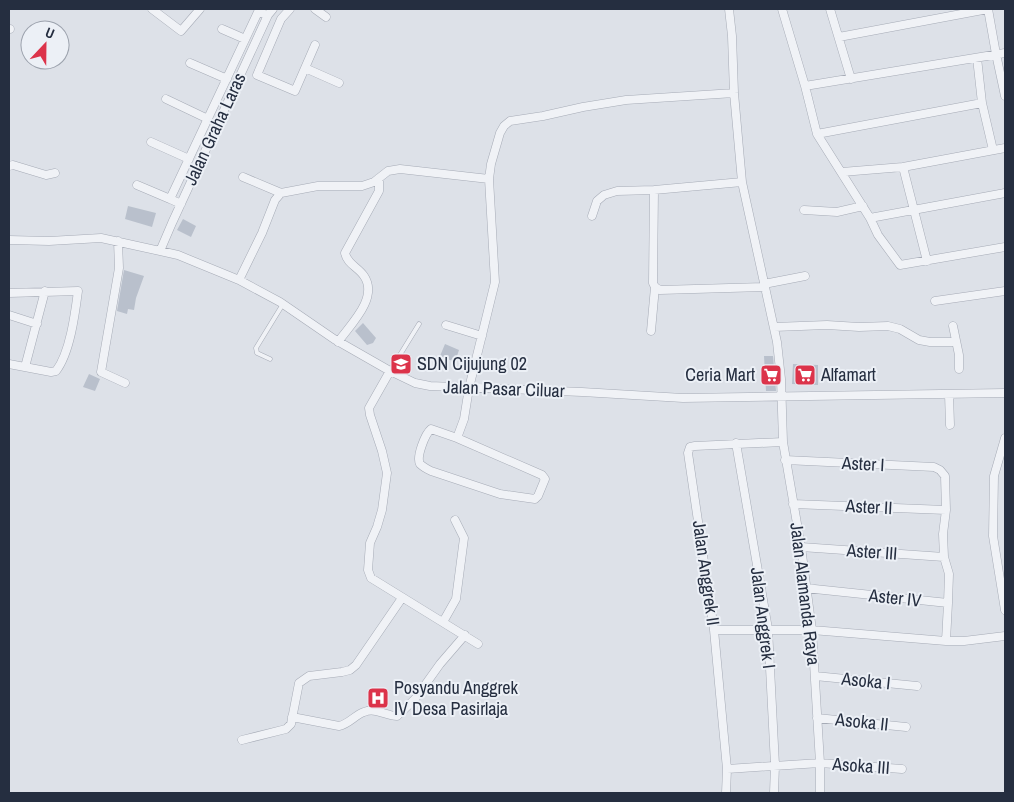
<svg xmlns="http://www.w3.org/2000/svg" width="1014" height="802" viewBox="0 0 1014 802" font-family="'Archivo Narrow',sans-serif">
<rect width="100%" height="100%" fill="#dde1e8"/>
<path fill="#b9c0cc" d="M128,206L156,213L152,227L125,219Z
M183,219L196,226L191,237L177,230Z
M124,270L144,276L136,298L134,310L128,309L127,314L117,311Z
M363,323L376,338L373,343L367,345L355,331Z
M445,344L459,350L455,362L440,356Z
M764,356H773L776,391H766Z
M793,364L818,365V385L792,384Z
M89,374L100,379L95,391L83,387Z"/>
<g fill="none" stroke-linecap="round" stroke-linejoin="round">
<g stroke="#a6abb6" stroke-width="5">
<path id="lane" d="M270,359L257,353L256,348L283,304
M390,371L419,324"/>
</g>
<g stroke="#a6abb6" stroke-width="9">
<path id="street" d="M152,9L181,31L200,9
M290,9L281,19L257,75L295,91L315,45
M315,9L326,17
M729,9L732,36L734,93L742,182L777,342L781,379L783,442L801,547L812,630L820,763V793
M782,9L805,86L817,134L870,218L878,235L900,265L1005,247
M830,9L851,79
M988,9L996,54L1005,96
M9,29H10
M222,29L245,39
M839,37L988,9
M977,58L982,103L993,150
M190,63L227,79
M305,68L339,83
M805,86L1005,53
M166,99L208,119
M817,134L982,103
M151,142L189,159
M9,166L13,165L46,175L55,173
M903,167L927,261
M842,172L903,167L1005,148
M243,177L281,193
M137,185L170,199
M654,190L653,283L655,287L660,290L765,287
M181,204L170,199L258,12L268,15
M804,210L837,212L863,206
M592,216L597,201L604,195L617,191L654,190L742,182
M870,218L1005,193
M9,240L49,241L101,238L178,255L239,280L280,302L334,339L390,371L415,383L430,386L582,392L683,398L1005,393
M118,241L119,268L101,372L125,383
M160,251L172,223L268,15L273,9
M239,280L262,233L275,200L281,193L318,186H362L374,182L388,171L400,169L489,179
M764,284L805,276
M9,293L78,291C75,314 70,353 56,371L51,372L9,364
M935,301L1005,291
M9,315L37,324
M446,325L482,336
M953,326L959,355V369
M774,327L827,325L859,327L888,326L900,329L919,340L930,342H956
M651,331L655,287
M338,342C350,325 379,298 364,276C358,267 347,264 345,253L379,191V178
M25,367L45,291
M390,371L369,408L370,415L382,451L387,473L382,510L377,527L370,543L368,570L371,578L478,644
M949,394L950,425
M431,429L457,438L542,475L545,479L538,496L535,499L500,494L431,471C427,469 423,467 420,464C416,457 425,434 431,429Z
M457,438L464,419L469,388L495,282L489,179L491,164L500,133L504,126L510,121L543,116L583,107L626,100L734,93
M1005,438L994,476L993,536L1005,610
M736,443L768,629L775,765L774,793
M785,460L934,467L940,470L945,476L946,510L943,534L944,557L949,574L948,603
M793,504L946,510
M801,547L944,557
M805,588L948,603L946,641
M443,622L456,599L464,538L455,520
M714,630H812L946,641H964L1005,636
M815,676L917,686
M292,717L339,726C349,724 355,715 364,712C375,707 386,716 397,716L415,699L440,664L465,635
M817,718L906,727
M242,740L286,729L291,724L299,683L309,676L342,672L350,670L356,665L402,598
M727,769L820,763L902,769
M726,793L727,769L714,630L688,453L690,447L695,446L783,442"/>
</g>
<use href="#lane" stroke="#f0f2f6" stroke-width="4"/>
<use href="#street" stroke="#f0f2f6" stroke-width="8"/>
</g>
<defs>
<g id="school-square" transform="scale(1.125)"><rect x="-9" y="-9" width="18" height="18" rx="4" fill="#dc334a" stroke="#ecf0f6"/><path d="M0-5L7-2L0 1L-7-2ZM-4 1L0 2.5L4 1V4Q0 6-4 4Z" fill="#fff"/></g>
<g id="supermarket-square" transform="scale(1.125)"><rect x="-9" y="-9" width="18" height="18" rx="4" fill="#dc334a" stroke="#ecf0f6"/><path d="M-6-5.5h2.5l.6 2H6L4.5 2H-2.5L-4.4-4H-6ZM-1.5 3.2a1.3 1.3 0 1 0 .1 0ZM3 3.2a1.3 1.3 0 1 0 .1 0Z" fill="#fff"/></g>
<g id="hospital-square" transform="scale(1.125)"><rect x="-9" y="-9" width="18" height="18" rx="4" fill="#dc334a" stroke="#ecf0f6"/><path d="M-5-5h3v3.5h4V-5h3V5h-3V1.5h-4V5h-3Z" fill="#fff"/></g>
</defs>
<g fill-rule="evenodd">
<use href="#school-square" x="401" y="364"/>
<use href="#supermarket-square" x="771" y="375"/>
<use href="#supermarket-square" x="805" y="375"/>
<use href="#hospital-square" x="378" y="698"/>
</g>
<g text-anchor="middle" stroke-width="4" stroke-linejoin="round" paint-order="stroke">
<g font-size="18" fill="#252e40" stroke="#ecf0f6">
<text transform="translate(215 129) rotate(-65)" y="6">Jalan Graha Laras</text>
<text transform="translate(504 389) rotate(2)" y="6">Jalan Pasar Ciluar</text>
<text transform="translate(863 464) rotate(3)" y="6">Aster I</text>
<text transform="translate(869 507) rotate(3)" y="6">Aster II</text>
<text transform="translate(872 552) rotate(4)" y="6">Aster III</text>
<text transform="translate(706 573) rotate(82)" y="6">Jalan Anggrek II</text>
<text transform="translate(805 594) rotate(83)" y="6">Jalan Alamanda Raya</text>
<text transform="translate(895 598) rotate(6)" y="6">Aster IV</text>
<text transform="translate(763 618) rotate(83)" y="6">Jalan Anggrek I</text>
<text transform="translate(866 681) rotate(6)" y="6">Asoka I</text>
<text transform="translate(862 722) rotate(6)" y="6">Asoka II</text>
<text transform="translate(861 766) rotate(4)" y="6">Asoka III</text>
</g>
<g font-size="18" fill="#252e40" stroke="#ecf0f6" text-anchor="start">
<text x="417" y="370">SDN Cijujung 02</text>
<text x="755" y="381" text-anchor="end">Ceria Mart</text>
<text x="821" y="381">Alfamart</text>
<text x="394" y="694">Posyandu Anggrek<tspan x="394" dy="21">IV Desa Pasirlaja</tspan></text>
</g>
</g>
<rect width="1014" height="802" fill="none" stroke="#252e40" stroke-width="20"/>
<g transform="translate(45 45) rotate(22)"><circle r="24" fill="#ecf0f6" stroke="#9ca2ad"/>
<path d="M0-4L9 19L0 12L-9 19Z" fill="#dc334a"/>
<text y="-8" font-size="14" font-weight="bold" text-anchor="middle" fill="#252e40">U</text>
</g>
</svg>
